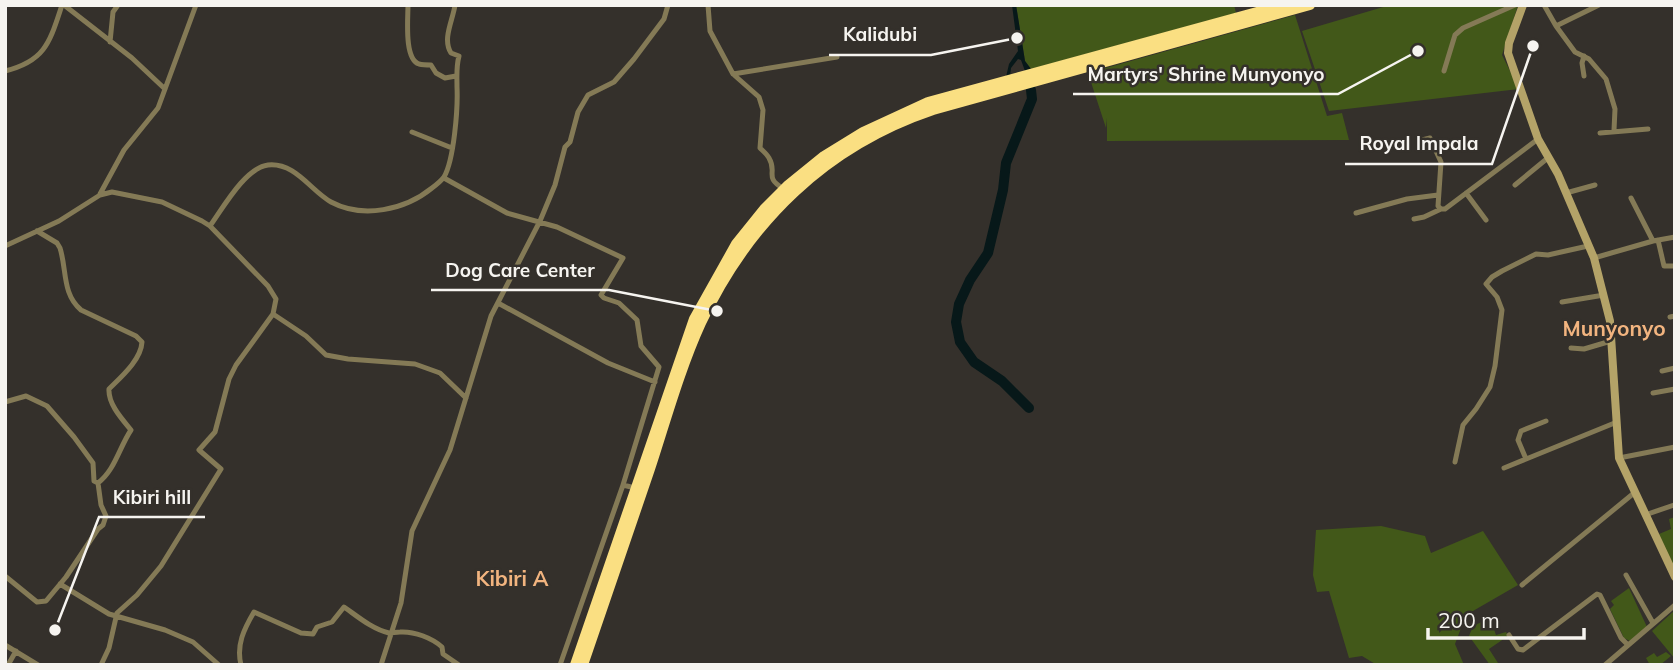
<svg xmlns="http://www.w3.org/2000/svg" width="1680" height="670" viewBox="0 0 1680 670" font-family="Mulish,sans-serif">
<rect width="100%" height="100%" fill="#34302b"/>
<path fill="#425819" d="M1016,5H1234L1236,13L1031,69L1025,61Z
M1390,5H1518L1502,55L1519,89L1329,111L1302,31Z
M1295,15L1327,116L1342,113L1349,140L1107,141V118L1106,128L1088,73Z
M1675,517V572L1659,534L1671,529L1669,519Z
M1381,526L1425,536L1431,553L1483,531L1518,585L1466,615L1455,644L1464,665H1377L1362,656L1349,658L1329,591L1317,592L1313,575L1316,530Z
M1629,588L1647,627L1630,641L1624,638L1610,609L1614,605L1611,601Z
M1675,610V659L1652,631Z
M1490,618L1496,635L1506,632L1508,636L1489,649L1498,663L1512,665H1490L1469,636L1473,626Z
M1666,652L1671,656L1660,665H1650L1646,658L1654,653L1657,657Z"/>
<path fill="#071819" d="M1012,5H1016L1017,11L1025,61L1031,69L1025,71L1021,60L1018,59L1011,68L1010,76L1006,77L1009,64L1018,51Z"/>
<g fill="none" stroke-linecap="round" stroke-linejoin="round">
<path stroke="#071819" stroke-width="10" d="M1029,408L1002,381L974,362L960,342L956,322L959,304L970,280L988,253L1003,190L1006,163L1032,99L1031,90"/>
<path stroke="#847a56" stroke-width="5" d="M64,5L132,58L165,89
M408,5C408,19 404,59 419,64C423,65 427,65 431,65L436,73L445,78L456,76
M708,5L710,31L733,74L759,97L763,110L760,148C763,151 767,154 769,158C778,173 763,177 784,189
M1544,5L1556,26L1599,5
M1556,26L1575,52L1589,59L1606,79L1615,109L1614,130
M110,42L113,12L118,5
M1584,56L1582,63L1584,76
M5,71C46,61 50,41 62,5
M1444,71L1455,35L1463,28L1515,5
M733,74L837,57
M412,132L452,148
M1600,133L1648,129
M1418,141L1430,138L1441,162L1438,206L1441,209H1445L1538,139
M444,178L507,213L557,227L623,258L601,295L604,298L619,303L637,320L641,346L659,367L623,485L635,488
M1515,185L1549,157
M1466,193L1486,220
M1566,193L1595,185
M100,194L124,150L158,108L196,5
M1631,198L1653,241
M1356,213L1407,199L1438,195
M1414,219L1424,217L1441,209
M210,226C223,208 245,168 268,165C295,162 311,191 331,202C363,219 405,210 432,188C436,185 441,181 444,177C454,160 458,108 457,87C457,76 456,67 459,56L451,53C442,39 453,20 455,5
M37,231L57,243L60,248C67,270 62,294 81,310L136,336L142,342C141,360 121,377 109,389C108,404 122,419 131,430C119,448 115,470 98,483
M1658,240L1664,266H1675
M5,246L59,221L100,195L112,192L162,202L202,221L210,226L268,286L276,299L273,314L236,365L229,379L215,432L199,450L221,469L161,566L137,595L117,613L109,648L101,665
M1594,258L1653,241L1675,237
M1562,302L1604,295
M498,303L608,363L655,382
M273,314L306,336L326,355L348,359L415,364L440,373L466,398
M1670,317L1675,316
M1571,348L1584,349L1611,341
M1662,371L1675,368
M1653,393L1675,389
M5,402L26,396L47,406L74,437L93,463L94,481L98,483L101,505L106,516L103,525L98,529L66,577L46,601L37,602L5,576
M1619,458L1675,447
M1526,459L1518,440L1521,431L1546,421
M1455,462L1463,425L1476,409L1490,387L1495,366L1502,310L1497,297L1486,284L1492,277L1502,271L1536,254L1548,255L1588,246
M1504,468L1617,422
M1645,515L1674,505
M1626,575L1653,623
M60,584L109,614L165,630L193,642L219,665
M1522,585L1634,493
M1509,635L1518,649L1523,650L1597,594L1600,595L1621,638L1628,645
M5,645L38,665
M8,665L16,651
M241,665C236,645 244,629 254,612L301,633L313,634L317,627L332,622L344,607C357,616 372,629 389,633C392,633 396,632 400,632C414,631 432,638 442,647L443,654L459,665
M381,665L401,603L412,531L450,450L491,316L540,221L555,185L565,147L570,142L578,112L588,95L614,82L634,59L664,19L668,5
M560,665L623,485
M1605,665L1675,605"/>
<path stroke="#b4a368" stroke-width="8" d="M1523,5L1509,43L1508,53L1538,139L1558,174L1594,258L1610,321L1619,458L1675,577"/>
<path stroke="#fadf82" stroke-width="10" d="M575,665L694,319L736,244L765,208L787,186L824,156L863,132L928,102L1283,5
M583,665C605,599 628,534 650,469C666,420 680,369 701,323C749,221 826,146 933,110L1310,5"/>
</g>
<g text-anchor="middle" stroke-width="5" stroke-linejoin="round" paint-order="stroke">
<g font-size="21" font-weight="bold" fill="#f2b47f" stroke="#34302b">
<text x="1614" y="336">Munyonyo</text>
<text x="512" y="586">Kibiri A</text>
</g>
</g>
<path fill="none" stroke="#f6f4f0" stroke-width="2.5" d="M1017 38L931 55H829M1418 51L1338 94H1073M1533 46L1492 164H1345M717 311L609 290H431M55 630L99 517H205"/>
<g fill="#f6f4f0" stroke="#34302b" stroke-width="2.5">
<circle cx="1017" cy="38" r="7"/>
<circle cx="1418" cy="51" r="7"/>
<circle cx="1533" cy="46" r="7"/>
<circle cx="717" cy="311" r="7"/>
<circle cx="55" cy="630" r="7"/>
</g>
<g font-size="19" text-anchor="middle" font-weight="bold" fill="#f6f4f0" stroke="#34302b" stroke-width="5" stroke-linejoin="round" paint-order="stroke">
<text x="880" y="41">Kalidubi</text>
<text x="1206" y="81">Martyrs' Shrine Munyonyo</text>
<text x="1419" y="150">Royal Impala</text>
<text x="520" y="277">Dog Care Center</text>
<text x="152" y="504">Kibiri hill</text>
</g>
<rect width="1680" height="670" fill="none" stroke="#f6f4f0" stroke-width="14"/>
<path d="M1428 628v10h156v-10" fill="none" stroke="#f6f4f0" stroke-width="3.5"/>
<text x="1438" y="628" font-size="21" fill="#f6f4f0" stroke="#34302b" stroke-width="5" paint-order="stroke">200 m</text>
</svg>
